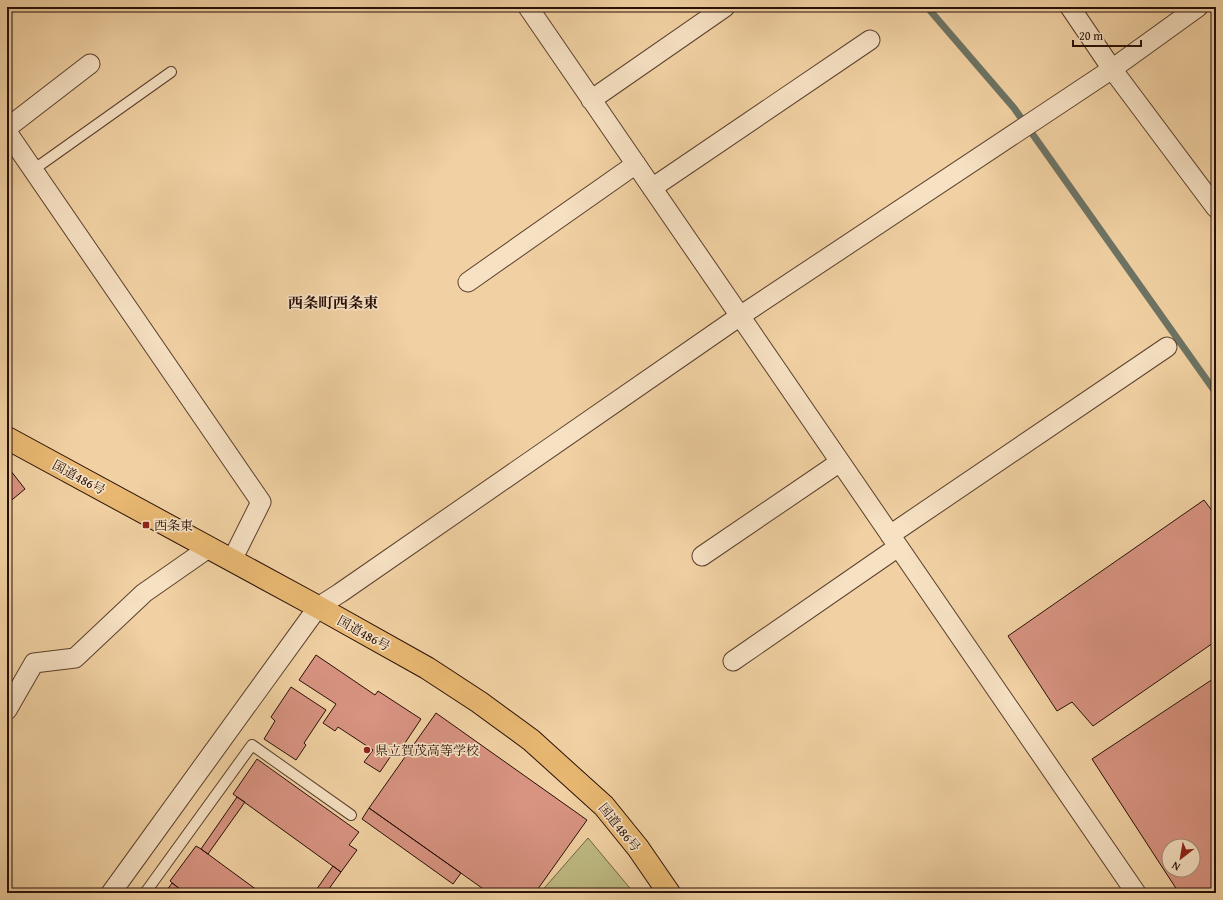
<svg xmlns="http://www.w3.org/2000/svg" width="1223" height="900" viewBox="0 0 1223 900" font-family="'Gentium Book Plus','Noto Serif JP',serif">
<rect width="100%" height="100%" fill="#f1d1a3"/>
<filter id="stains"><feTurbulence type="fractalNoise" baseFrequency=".005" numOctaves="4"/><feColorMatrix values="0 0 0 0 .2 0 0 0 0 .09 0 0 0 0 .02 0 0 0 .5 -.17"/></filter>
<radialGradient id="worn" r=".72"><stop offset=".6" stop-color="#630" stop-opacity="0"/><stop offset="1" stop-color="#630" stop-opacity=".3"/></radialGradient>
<path fill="#beba82" stroke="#726444" d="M588,838L634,893H540Z"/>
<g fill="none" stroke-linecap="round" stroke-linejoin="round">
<path stroke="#6d7465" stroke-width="7" d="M927,7L1014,108L1216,393"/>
</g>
<path fill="#d89381" stroke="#270f07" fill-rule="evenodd" d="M7,466L25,489L7,504Z
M1204,500L1216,516V641L1093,726L1072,702L1057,711L1008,636Z
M316,655L375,695L378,691L421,719L401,749L397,747L380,772L364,762L373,750L338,727L335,731L323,723L336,704L299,680Z
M1216,677V893H1179L1092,759ZM1169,846H1193V870H1169Z
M291,687L326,710L304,743L306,745L296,760L264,739L275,721L271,717Z
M436,713L587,820L535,893H489L369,808Z
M257,759L359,832L349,845L357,850L341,872L233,794Z
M237,797L245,802L208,854L201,849Z
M369,808L461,873L453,884L362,819Z
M196,846L201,849L261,893H186L181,890L170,881Z
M333,866L341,872L326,893H314Z
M172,883L181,890L179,893H165Z"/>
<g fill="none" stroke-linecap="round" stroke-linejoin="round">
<g stroke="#5a402e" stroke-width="12">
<path id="service" d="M33,170L171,72
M145,893L252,745L351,815"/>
</g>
<g stroke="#5a402e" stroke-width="21">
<path id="minor" d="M528,7L1136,893
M1070,7L1112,69L1216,208
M591,100L725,7
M7,128L90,64
M7,132L261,502L232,560
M652,188L870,40
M468,282L636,164
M890,535L1167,347
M702,556L840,462
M733,661L898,547
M7,710L34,663L75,658L144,593L210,547
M111,893L318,607L340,593L740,316L1112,69L1198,7"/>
</g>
<g stroke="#270f07" stroke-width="24">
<path id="trunk" d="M7,438L318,607L427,668L479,702L531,740L604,806L638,848L669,893"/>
</g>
<use href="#service" stroke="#f6e1c3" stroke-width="10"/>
<use href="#minor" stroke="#f6e1c3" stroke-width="19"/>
<use href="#trunk" stroke="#e8b872" stroke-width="22"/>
</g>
<g fill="#8f2418" stroke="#f6e1c3" stroke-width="1.5">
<rect x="142" y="521" width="8" height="8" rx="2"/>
<circle cx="367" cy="750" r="4"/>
</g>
<g text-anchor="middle" stroke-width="3.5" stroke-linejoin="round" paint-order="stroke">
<g font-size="13" fill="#270f07" stroke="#f6e1c3">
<text transform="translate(79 477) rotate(28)" y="5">国道486号</text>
<text transform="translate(364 633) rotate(29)" y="5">国道486号</text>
<text transform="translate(620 827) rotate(51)" y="5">国道486号</text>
</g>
<g font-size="13" fill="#270f07" stroke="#f6e1c3" text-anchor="start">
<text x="154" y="530">西条東</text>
<text x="375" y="755">県立賀茂高等学校</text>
</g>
<g font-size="15" font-weight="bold" fill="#270f07" stroke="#f6e1c3">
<text x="333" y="308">西条町西条東</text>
</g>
</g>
<rect width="1223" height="900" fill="none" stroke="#f1d1a3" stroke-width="24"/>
<rect x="8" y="8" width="1207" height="884" fill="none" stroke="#270f07" stroke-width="2"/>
<rect x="12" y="12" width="1199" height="876" fill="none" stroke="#270f07"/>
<g transform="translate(1181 858) rotate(211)"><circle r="19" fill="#f6e1c3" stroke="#a38d78"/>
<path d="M0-3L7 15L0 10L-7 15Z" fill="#8f2418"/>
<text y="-6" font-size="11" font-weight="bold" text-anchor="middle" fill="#270f07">N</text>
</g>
<path d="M1073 40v6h68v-6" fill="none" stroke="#270f07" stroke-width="2"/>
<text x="1079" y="40" font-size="12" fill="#270f07" stroke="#f6e1c3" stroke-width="3" paint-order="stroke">20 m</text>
<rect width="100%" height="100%" filter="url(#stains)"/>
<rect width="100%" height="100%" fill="url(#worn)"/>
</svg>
